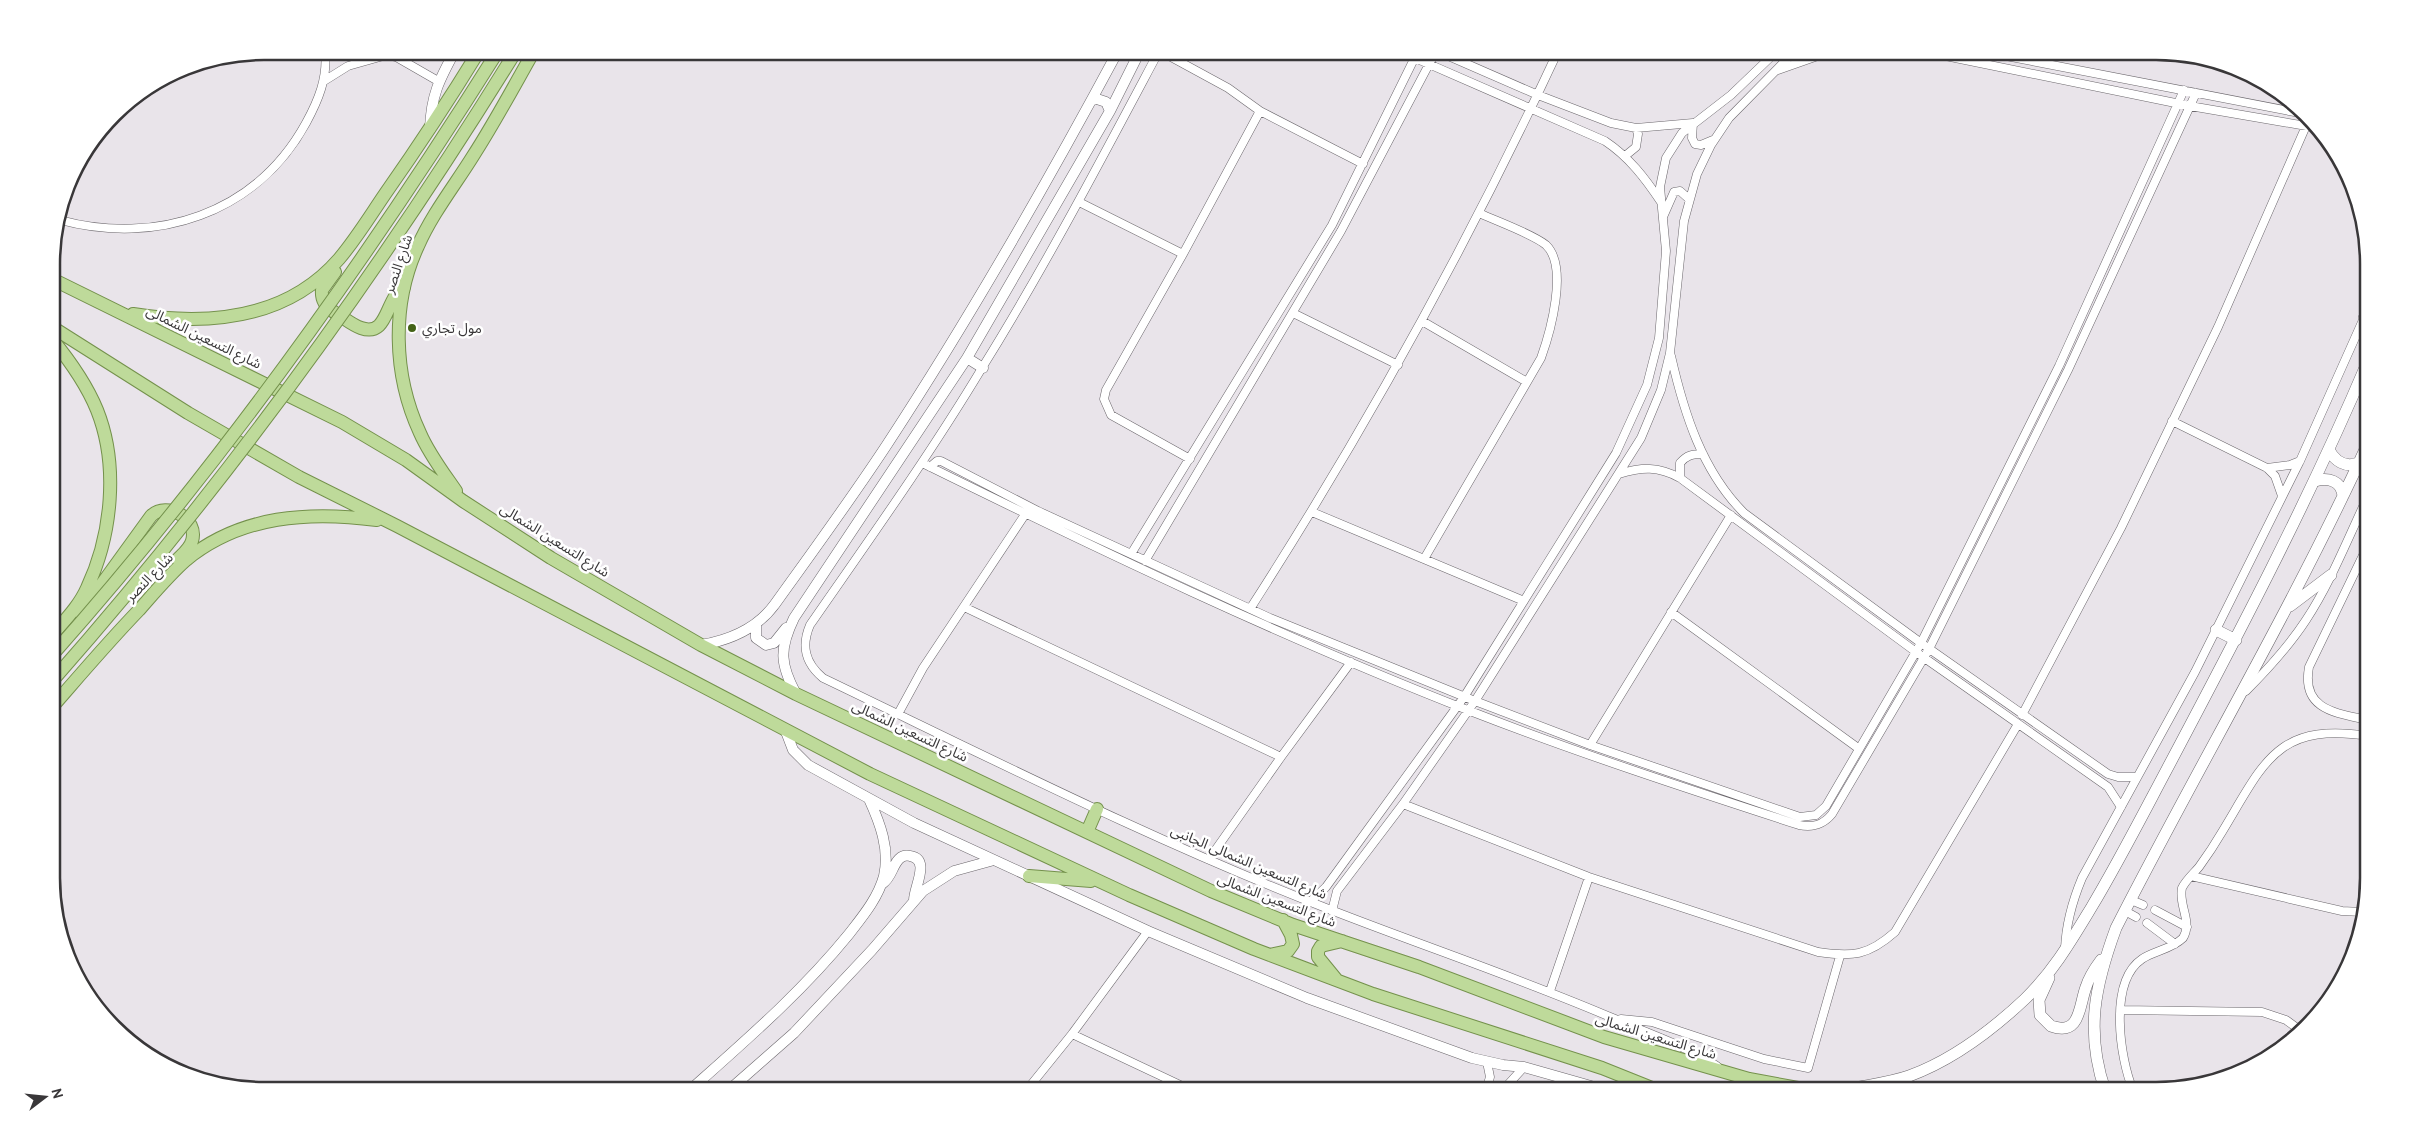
<svg xmlns="http://www.w3.org/2000/svg" width="2420" height="1142" viewBox="0 0 2420 1142" font-family="Overpass,'Noto Sans Arabic',sans-serif">
<rect width="100%" height="100%" fill="#e9e4ea"/>
<g fill="none" stroke-linecap="round" stroke-linejoin="round">
<g stroke="#6b676c" stroke-width="9">
<path id="minor" d="M435,51L450,60
M1159,51C1102,158 1046,265 982,368C929,456 869,540 810,625C801,646 805,663 823,678C990,758 1157,843 1331,910C1426,947 1522,979 1615,1019C1649,1034 1686,1046 1717,1066
M1160,51L1228,88L1260,111L1363,164
M1399,51L1605,141C1629,157 1645,178 1661,202
M1437,51L1538,95L1611,123L1636,128L1693,123L1692,138L1695,144L1701,145L1713,140
M1921,51L2190,106L2318,128
M1980,51L2305,114
M395,57L405,55L409,51
M398,58L438,81
M1778,70L1832,51
M324,81L348,66L387,55
M1625,156L1636,147L1638,134L1636,128
M1079,202L1183,254
M1663,217L1674,192L1680,191L1689,199
M60,220C156,246 256,214 306,123C318,101 328,78 325,51
M1293,313L1398,365
M1422,321L1527,382
M1671,356C1684,413 1702,471 1744,513L1921,643L2108,774L2118,777H2137
M2172,421L2267,468L2275,476L2282,496
M1190,459L1111,415L1104,399L1106,390L1183,254L1260,111
M922,463C1101,551 1283,638 1470,711C1578,753 1688,789 1799,825C1813,828 1823,825 1832,814L1929,649L2068,370L2196,93
M930,467L937,461H941L1038,511L1270,618L1475,701L1590,745L1800,817L1816,815L1826,806L1921,643L2059,366L2184,90
M2267,468L2290,465L2300,461
M1619,474C1642,467 1658,466 1680,478L1916,652L2108,787L2121,807
M1680,478V463C1687,455 1692,454 1703,454
M1312,512L1524,601
M2368,545L2309,667C2301,710 2336,713 2368,720
M1131,554L1332,225L1418,51
M1424,559L1541,358C1550,333 1569,267 1546,245C1533,234 1496,221 1479,213
M1145,561L1341,231L1436,51
M964,607L1281,757
M1250,609C1365,430 1468,244 1558,51
M1671,612L1858,748
M2246,691C2268,669 2289,646 2306,620C2331,582 2348,538 2368,496
M898,714L923,668L1026,513
M2022,715L2121,528L2218,327L2306,126
M1590,745L1731,515
M1403,804L1589,877L1818,952C1852,957 1868,956 1895,932L2018,724
M1209,859L1281,757L1351,662
M2191,876L2342,911L2362,912
M2131,900L2143,905
M1310,902L1326,887L1464,697L1616,453L1647,385L1659,338L1666,251L1660,187L1666,158L1682,133L1731,95L1777,51
M2155,910L2187,927
M1332,911L1337,891L1403,804L1475,701L1641,438L1661,390L1670,353L1684,221L1697,174L1711,145L1729,118L1795,51
M2125,911L2136,917
M2147,923L2175,944
M2065,949C2066,923 2072,902 2082,878L2195,672L2300,461L2367,311
M1550,991L1589,877
M2121,1010L2262,1012L2286,1020L2301,1031
M1621,1019L1652,1022L1764,1059L1808,1068L1840,956
M1072,1034L1193,1091
M1486,1090L1490,1077L1487,1062
M1503,1090L1524,1067
M2133,1090C2120,1059 2108,982 2142,959C2154,951 2172,949 2183,938C2193,922 2178,905 2182,888C2186,880 2193,874 2199,867C2207,856 2215,844 2222,832C2264,763 2276,722 2368,736
M1026,1091L1072,1034L1148,931"/>
</g>
<g stroke="#6b676c" stroke-width="11">
<path id="tertiary" d="M1092,100L1097,99L1106,102L1110,111
M430,129C431,96 439,80 455,51
M967,358L983,368
M756,626V638L766,645L774,643L786,628
M701,645C730,640 757,629 775,604C813,551 852,498 888,443C971,316 1046,185 1118,51
M796,694C780,664 779,649 794,618L967,358L1110,111L1140,51
M785,729L793,750L808,765L914,823L1148,931L1307,998L1472,1058L1503,1065L1524,1067L1605,1090
M882,884C892,877 892,866 899,859C902,856 906,855 910,856C931,859 914,887 914,900
M689,1091C745,1041 802,992 849,934C863,916 878,898 884,876C890,849 880,823 869,799
M728,1091L794,1033L872,950L923,891L954,871L994,860"/>
</g>
<g stroke="#6b676c" stroke-width="12">
<path id="secondary" d="M2364,318L2367,320
M2329,450C2335,461 2345,468 2358,463
M2315,481C2328,477 2342,481 2343,496
M2290,606L2331,575
M2216,630L2236,640
M2049,978L2039,1000L2040,1015L2051,1026C2081,1037 2079,1005 2086,987C2089,977 2095,968 2101,960
M1845,1090C1867,1085 1889,1083 1909,1076C1953,1060 1992,1030 2025,999C2053,972 2071,941 2091,908C2118,863 2142,816 2167,769C2238,635 2308,502 2367,363
M2105,1090C2085,1031 2095,985 2116,928C2199,765 2292,609 2368,443"/>
</g>
<g stroke="#74914c" stroke-width="14">
<path id="primary" d="M335,272L322,290C321,301 326,307 334,312C343,317 352,325 361,328C389,338 385,297 404,288
M52,279L342,422L406,460L463,501L551,558L701,645L796,694L1211,891L1293,925L1419,967L1604,1037L1749,1079L1809,1090
M133,314C208,326 286,320 339,259C356,239 370,216 385,194C418,147 449,100 479,51
M52,327L188,413L299,477L397,526L870,774L1129,895L1254,949L1373,994L1602,1068L1657,1090
M52,339C70,361 86,383 97,410C119,465 112,535 87,588C79,606 65,620 53,634
M456,491C443,472 429,454 420,433C393,375 391,304 418,246C432,214 455,185 473,156C495,122 514,86 534,51
M78,611L88,603L151,516C167,501 199,518 192,541C190,548 183,554 178,559
M53,706C81,674 109,641 139,610C154,593 169,575 186,560C241,515 310,511 377,520
M1087,832L1097,809
M1029,876L1091,881
M1270,955L1288,951L1293,944L1291,935L1283,920
M1336,979L1318,957V951L1321,946L1342,941"/>
</g>
<use href="#minor" stroke="#fff" stroke-width="8"/>
<use href="#tertiary" stroke="#fff" stroke-width="10"/>
<use href="#secondary" stroke="#fff" stroke-width="11"/>
<use href="#primary" stroke="#beda9a" stroke-width="12"/>
<g stroke="#74914c" stroke-width="14" stroke-linecap="butt">
<path id="primary-bridge" d="M53,654C219,467 365,263 498,51
M53,680C226,484 379,273 516,51"/>
</g>
<use href="#primary-bridge" stroke="#beda9a" stroke-width="12"/>
</g>
<circle fill="#436216" stroke="#fff" stroke-width="2" cx="412" cy="328" r="5"/>
<g text-anchor="middle" stroke-width="5" stroke-linejoin="round" paint-order="stroke">
<g font-size="14" fill="#393739" stroke="#fff">
<text transform="translate(398 264) rotate(-71)" y="5">شارع النصر</text>
<text transform="translate(204 337) rotate(26)" y="5">شارع التسعين الشمالى</text>
<text transform="translate(555 540) rotate(32)" y="5">شارع التسعين الشمالى</text>
<text transform="translate(149 577) rotate(-46)" y="5">شارع النصر</text>
<text transform="translate(910 731) rotate(25)" y="5">شارع التسعين الشمالى</text>
<text transform="translate(1249 862) rotate(23)" y="5">شارع التسعين الشمالى الجانبى</text>
<text transform="translate(1277 900) rotate(21)" y="5">شارع التسعين الشمالى</text>
<text transform="translate(1656 1036) rotate(17)" y="5">شارع التسعين الشمالى</text>
</g>
<g font-size="14" fill="#393739" stroke="#fff" text-anchor="start">
<text x="422" y="333">مول تجاري</text>
</g>
</g>
<path d="M0 0H2420V1142H0ZM264 60H2156A204 204 0 0 1 2360 264V878A204 204 0 0 1 2156 1082H264A204 204 0 0 1 60 878V264A204 204 0 0 1 264 60Z" fill="#fff" fill-rule="evenodd"/>
<path fill="none" stroke="#393739" stroke-width="2.5" d="M264 60H2156A204 204 0 0 1 2360 264V878A204 204 0 0 1 2156 1082H264A204 204 0 0 1 60 878V264A204 204 0 0 1 264 60Z"/>
<g transform="translate(45 1097) rotate(74)" stroke="#ffffff" stroke-width="4" paint-order="stroke">
<path d="M0-4L9 19L0 12L-9 19Z" fill="#393739"/>
<text y="-8" font-size="14" font-weight="bold" text-anchor="middle" fill="#393739">N</text>
</g>
</svg>
